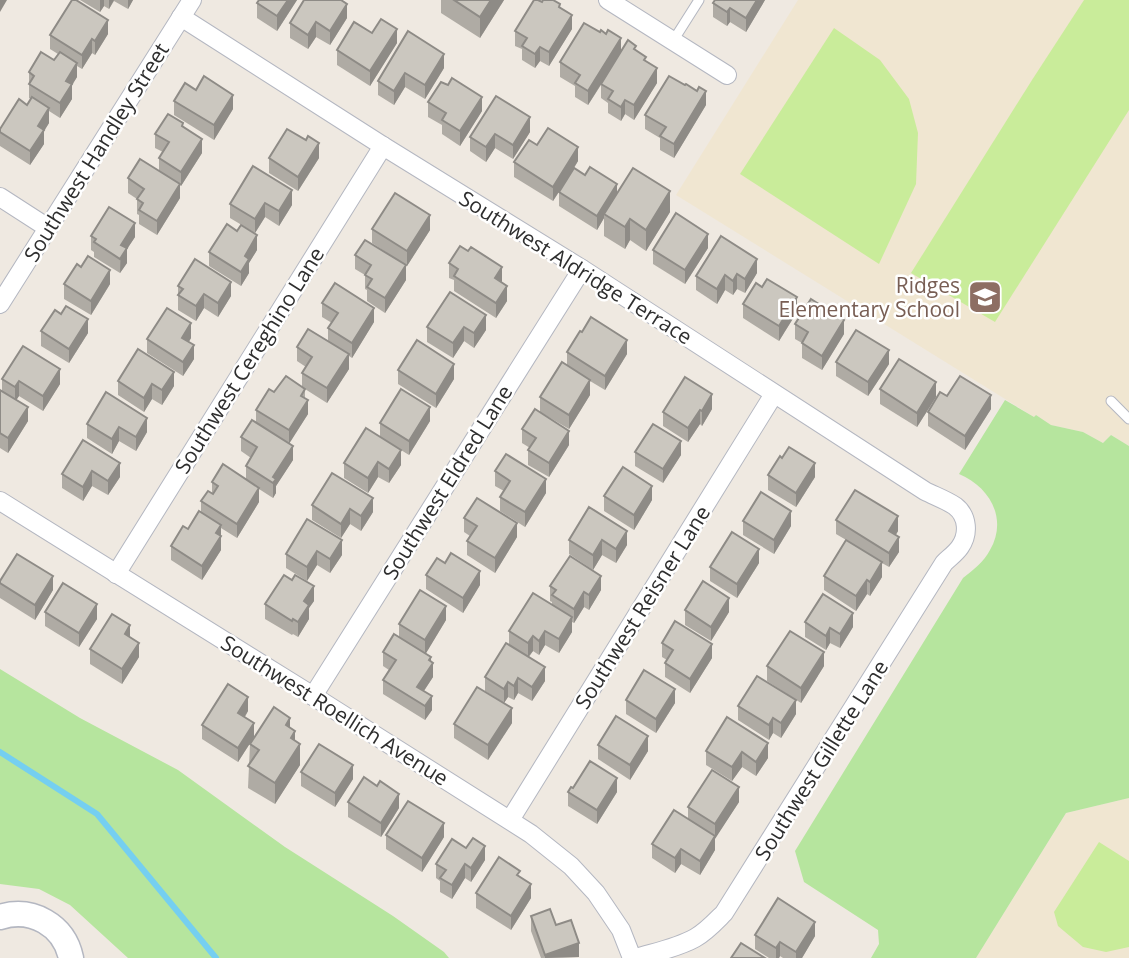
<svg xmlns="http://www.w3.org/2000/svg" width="1129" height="958" font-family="'Open Sans',sans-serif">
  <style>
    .education { fill: #f0e6d1 }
    .green { fill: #b6e59e }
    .pitch { fill: #c9ec9a }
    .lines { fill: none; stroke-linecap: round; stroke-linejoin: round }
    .stream { stroke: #75cff0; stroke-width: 6 }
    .lane-casing { stroke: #b4b7c1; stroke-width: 11 }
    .street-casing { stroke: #b4b7c1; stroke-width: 20 }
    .secondary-casing { stroke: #b4b7c1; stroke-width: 27 }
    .lane { stroke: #fff; stroke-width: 9 }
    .street { stroke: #fff; stroke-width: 18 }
    .secondary { stroke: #fff; stroke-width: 24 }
    .wall { fill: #afaba4 }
    .shaded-wall { fill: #8e8b86 }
    .building { fill: #cbc7bf; stroke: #8e8b86; stroke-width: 2 }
    .labels { text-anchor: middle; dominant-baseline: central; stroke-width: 5; stroke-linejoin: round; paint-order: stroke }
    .street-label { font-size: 21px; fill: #2e2e2e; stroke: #fff }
    .education-label { font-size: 21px; fill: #785e54; stroke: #fff; text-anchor: end }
  </style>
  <rect width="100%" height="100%" fill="#efe9e1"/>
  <g class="education">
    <path d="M798 0H1129V446L1111 435 1103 443 1083 432 1051 425 1036 415 1034 417 676 195Z"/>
    <path d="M1129 798V958H976L1066 813Z"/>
  </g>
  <g class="green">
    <path d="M1005 400 1034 417 1036 415 1051 425 1083 432 1103 443 1111 435 1129 446V798L1066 813 976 958H871L879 944 878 930 804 882 795 851 963 578C973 570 984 562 990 550 1008 519 990 487 959 474Z"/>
    <path d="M0 669 80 718 178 770 285 847 393 916 444 952 449 958H128L70 905 39 889 0 884Z"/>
  </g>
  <g class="pitch">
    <path d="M1084 0H1129V110L995 322 911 273 1032 80Z"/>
    <path d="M834 28 880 60 909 99 918 133 916 184 879 264 740 174Z"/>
    <path d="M1099 842 1129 861V947L1106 952 1083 947 1058 926 1054 912Z"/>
  </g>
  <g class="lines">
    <path class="stream" d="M0 752 97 814 216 958"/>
    <g class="lane-casing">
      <g id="lane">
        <path d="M673 41 699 0"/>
        <path d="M1111 401 1129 419"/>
      </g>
    </g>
    <g class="street-casing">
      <g id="street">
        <path d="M608 0 727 75"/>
        <path d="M181 17 383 146 582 269 925 491C935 496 946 500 955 506 968 516 969 534 960 547 956 553 949 558 944 563L724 913C715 922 706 932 695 938 677 948 656 952 636 958"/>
        <path d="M0 197 48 228"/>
        <path d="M0 304 192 0"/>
        <path d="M0 501 313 696 531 834 571 866 596 893 621 930 632 958"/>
        <path d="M116 574 383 146"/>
        <path d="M313 696 582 269"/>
        <path d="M510 820 774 394"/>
      </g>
    </g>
    <g class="secondary-casing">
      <path id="secondary" d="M0 917C32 907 64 925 71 958"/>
    </g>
    <use href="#lane" class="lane"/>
    <use href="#street" class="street"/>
    <use href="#secondary" class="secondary"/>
  </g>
  <g class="wall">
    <path d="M80 0H133L128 9 114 1 109 9 104 6 100 12Z"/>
    <path d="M259 0H297L277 31 257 18V3Z"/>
    <path d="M441 0H504L480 38 441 13Z"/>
    <path d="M715 0H765L746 32 730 22 727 26 713 17V3Z"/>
    <path d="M542 2 560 8 572 29 549 66 540 61 535 68 522 60V49L515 46V31Z"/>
    <path d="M347 18 330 45 316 37 308 49 290 38V23Z"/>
    <path d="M600 32 621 52 636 51 646 61 657 83 634 120 625 114 621 121 608 113V103L601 98V85L588 105 575 97V86L560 77V62Z"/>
    <path d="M372 33 397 43 370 86 337 65V50Z"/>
    <path d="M108 34 95 55 92 53 82 69 77 66V77L72 85V99L60 118 49 111V123L44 131V144L30 165 0 146V129L27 105 31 99 29 98V72L54 60 58 54 50 49V35Z"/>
    <path d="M444 54V68L425 99 405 87 394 105 378 95V81Z"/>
    <path d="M196 90 233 109 214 140 174 115V101Z"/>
    <path d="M496 96 530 132 513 159 495 148 486 162 470 151V137Z"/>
    <path d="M428 102 482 111 460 146 442 134V125L428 117Z"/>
    <path d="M706 105 674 158 660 150V138L645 129V115Z"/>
    <path d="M183 128 202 153 181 186 180 185V198L157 235 139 224V215L137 214V199L128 193V178L159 171V158L163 152 155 148V134Z"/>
    <path d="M537 145 578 161 574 168 617 195 670 212 646 251 630 240 625 249 604 236V218L597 230 559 206V192L553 201 514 177V162Z"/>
    <path d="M269 158H319L298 191 269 173Z"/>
    <path d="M253 166 292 205 279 226 265 217 255 233 230 218V204Z"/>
    <path d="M372 229 430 230 407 266 372 243Z"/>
    <path d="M91 236 135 237 127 249V263L120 273 94 257V252L91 250Z"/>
    <path d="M708 248 685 284 653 264V250Z"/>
    <path d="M257 250 249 263V273L241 286 209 266V252Z"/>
    <path d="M355 255 406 280 385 313 367 301V290L365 289V275L355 269Z"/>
    <path d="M449 263 502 281 501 282 507 301 496 318 454 291V280L449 278Z"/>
    <path d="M757 273 745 293 737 289 733 295 725 290 717 304 696 290V276Z"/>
    <path d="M64 284H110L91 315 64 299Z"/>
    <path d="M178 286 231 296 218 317 204 308 196 321 178 310Z"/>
    <path d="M762 287 797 312 779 341 743 318V304Z"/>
    <path d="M450 292 486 330 474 348 464 341 453 358 427 342V327Z"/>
    <path d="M322 303 374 322 352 358 349 356V369L327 403 305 389V398L308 414 289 443 293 460 276 486V493L273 498 259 489V502L237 538 221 528V550L202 580 171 560V546L188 529 201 512V501L212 493V482L246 479V466L251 458 241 451V437L256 422V410L274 392 302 387V373L306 367 297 361V347L328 341V328L332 323 322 317Z"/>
    <path d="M61 314 88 333 69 363 41 346V331Z"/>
    <path d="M795 324 844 334 822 370 802 358V343L795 339Z"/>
    <path d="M191 338 189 342 194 359 183 376 147 353V339Z"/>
    <path d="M567 352 627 354 605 390 590 381V395L569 429 540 412V397L567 366Z"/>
    <path d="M836 362 889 364 868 396 836 376Z"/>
    <path d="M398 370 454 379 436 408 398 384Z"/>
    <path d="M2 379 60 384 43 411 19 396 16 400 28 421 8 453 0 448V390L2 391Z"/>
    <path d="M118 381 174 386 162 405 152 399 144 412 118 395Z"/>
    <path d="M880 389 936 397 917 427 880 404Z"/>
    <path d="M947 396 991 409 965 450 928 426V412Z"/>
    <path d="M712 409 702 426 700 424 688 442 663 426V412Z"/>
    <path d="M147 418V432L136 451 119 441 112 454 87 438V424Z"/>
    <path d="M430 421 409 455 380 437V423Z"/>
    <path d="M366 428 401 465 389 483 378 477 368 493 344 478V463Z"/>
    <path d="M522 429 569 445 549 477 528 465V450L530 448 522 443Z"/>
    <path d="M635 452 681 455 663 483 635 466Z"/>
    <path d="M120 463V477L108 495 92 486 83 501 62 488V474Z"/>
    <path d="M495 471 546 493 525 527 500 511V497L504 491 495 486Z"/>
    <path d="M768 475 815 477 796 507 768 490Z"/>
    <path d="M604 496 652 500 634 530 604 511Z"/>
    <path d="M312 505 373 512 361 531 350 524 341 538 312 520Z"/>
    <path d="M589 507 627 545 616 563 602 555 593 570 569 554V540Z"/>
    <path d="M464 518 517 537 495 573 467 555V541L470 536 464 532Z"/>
    <path d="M836 520 898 531 896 535 899 552 889 567 882 563V577L870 596 867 594 856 611 824 590V576L853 544 836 534Z"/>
    <path d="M743 521 791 526 774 554 743 535Z"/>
    <path d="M342 540V555L330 573 317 565 307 581 286 568V554Z"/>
    <path d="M759 563 737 598 710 581V567Z"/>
    <path d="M426 575 480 585 463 613 426 589Z"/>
    <path d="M0 581 53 590 35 620 0 598Z"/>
    <path d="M550 586 601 590 589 610 584 607 574 623 572 622V632L559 653 545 645 539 655 533 651 529 657 545 681 532 701 518 693 514 700 508 697 504 703 485 691V677L509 645V631L552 605V602L550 601Z"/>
    <path d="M314 601 309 608V619L298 637 293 634 292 635 265 619V604Z"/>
    <path d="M685 610 729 612 711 641 685 625Z"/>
    <path d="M45 612 97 619 79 647 45 626Z"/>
    <path d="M446 620 425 654 431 661 433 677 424 691 432 710 425 720 383 694V680L389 670 383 666V652L399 637V624Z"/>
    <path d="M805 622 853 627 840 648 830 643 826 650 805 637Z"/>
    <path d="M130 638 139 657 122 684 90 664V649Z"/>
    <path d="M662 643 712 658 690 693 665 677V663L667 660 662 657Z"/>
    <path d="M767 666H824L801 703 767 681Z"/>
    <path d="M626 700 675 703 656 733 626 714Z"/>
    <path d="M738 706 796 714 781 738 773 733 769 740 738 720Z"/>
    <path d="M248 711 245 717 254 737 238 762 202 739V725Z"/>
    <path d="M727 717 768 758 756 776 742 767 732 781 706 765V751Z"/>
    <path d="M512 723 488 760 454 738V724Z"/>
    <path d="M290 728 295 740 300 765 275 804 248 788 250 744Z"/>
    <path d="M598 745 648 751 630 780 598 759Z"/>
    <path d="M301 772 353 779 335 807 301 786Z"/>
    <path d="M377 786 399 808 381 837 348 817V802Z"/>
    <path d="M573 788 617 792 597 824 568 806V792Z"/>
    <path d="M739 802 715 838V850L700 875 681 864 675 873 652 858V844L688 819V807Z"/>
    <path d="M386 835 444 837 422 872 386 849Z"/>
    <path d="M485 860 471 882 465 878 452 899 440 892V881L436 878V864Z"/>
    <path d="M520 877 531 898 511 930 476 908V893Z"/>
    <path d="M531 916 556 925 579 957 541 958 531 931Z"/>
    <path d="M755 935 815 936 802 958H783L780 956 779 958H769L755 949Z"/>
  </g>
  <g class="shaded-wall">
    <path d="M0 0H7L0 12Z"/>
    <path d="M100 0H104V6L100 12Z"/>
    <path d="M109 0H114L109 9Z"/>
    <path d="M128 0H133L128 9Z"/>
    <path d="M288 0H297L277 31V16Z"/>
    <path d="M491 0H504L480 38V17Z"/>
    <path d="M757 0H765L746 32V18Z"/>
    <path d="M347 4V18L330 45V31Z"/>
    <path d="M730 8V22L727 26V12Z"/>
    <path d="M572 15V29L549 66V52Z"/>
    <path d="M108 20V34L95 55V41Z"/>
    <path d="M316 22V37L308 49V35Z"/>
    <path d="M397 29V43L370 86V71Z"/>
    <path d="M621 38V52L588 105V91Z"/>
    <path d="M92 39V53L82 69V55Z"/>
    <path d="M540 47V61L535 68V54Z"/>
    <path d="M444 54V68L425 99V85Z"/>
    <path d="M77 63V77L72 85V99L60 118V103L66 81Z"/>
    <path d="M657 68V83L634 120V105Z"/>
    <path d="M405 73V87L394 105V91Z"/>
    <path d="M706 91V105L674 158V144Z"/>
    <path d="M233 95V109L214 140V125Z"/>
    <path d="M482 97V111L460 146V131Z"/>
    <path d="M625 100V114L621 121V107Z"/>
    <path d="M49 108V123L44 131V144L30 165V151L38 126Z"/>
    <path d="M530 117V132L513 159V145Z"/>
    <path d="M495 134V148L486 162V147Z"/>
    <path d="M202 139V153L181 186V172Z"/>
    <path d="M319 143V158L298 191V177Z"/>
    <path d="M578 147V161L553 201V187Z"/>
    <path d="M180 184V198L157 235V221Z"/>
    <path d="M617 184V198L604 214V218L597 230V216Z"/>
    <path d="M292 190V205L279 226V211Z"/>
    <path d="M670 191V212L646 251V230Z"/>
    <path d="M265 203V217L255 233V219Z"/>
    <path d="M430 215V230L407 266V251Z"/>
    <path d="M630 219V240L625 249V227Z"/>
    <path d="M135 223V237L127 249V263L120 273 121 245Z"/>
    <path d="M708 234V248L685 284V270Z"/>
    <path d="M257 235V250L249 263V273L241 286V272L245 256Z"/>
    <path d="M757 259V273L745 293V279Z"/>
    <path d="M406 265V280L385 313V298Z"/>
    <path d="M502 267V281L495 293V278Z"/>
    <path d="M110 270V284L91 315V301Z"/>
    <path d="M737 274V289L733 295V281Z"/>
    <path d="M725 275V290L717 304V289Z"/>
    <path d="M231 282V296L218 317V303Z"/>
    <path d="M507 286V301L496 318V303Z"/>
    <path d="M204 294V308L196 321V306Z"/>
    <path d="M797 297V312L779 341V326Z"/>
    <path d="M374 308V322L352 358V343Z"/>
    <path d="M486 315V330L474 348V333Z"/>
    <path d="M88 319V333L69 363V349Z"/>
    <path d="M844 320V334L822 370V356Z"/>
    <path d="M191 323V338L182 352V338Z"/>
    <path d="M464 327V341L453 358V343Z"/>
    <path d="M627 340V354L605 390V376Z"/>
    <path d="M194 345V359L183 376V362Z"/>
    <path d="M889 350V364L868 396V382Z"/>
    <path d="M349 354V369L327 403V388Z"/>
    <path d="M454 364V379L436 408V394Z"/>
    <path d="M60 369V384L43 411V396Z"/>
    <path d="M174 372V386L162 405V390Z"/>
    <path d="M590 380V395L569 429V415Z"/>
    <path d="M19 381V396L15 402V387Z"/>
    <path d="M936 382V397L917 427V413Z"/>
    <path d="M152 384V399L144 412V398Z"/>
    <path d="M712 394V409L702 426V411Z"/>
    <path d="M991 395V409L965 450V436Z"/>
    <path d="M308 400V414L289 444V430Z"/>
    <path d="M28 407V421L8 453V438Z"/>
    <path d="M430 407V421L409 455V441Z"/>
    <path d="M700 410V424L688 442V428Z"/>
    <path d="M147 418V432L136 451V437Z"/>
    <path d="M119 427V441L112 454V439Z"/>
    <path d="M569 431V445L549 477V463Z"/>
    <path d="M681 441V455L663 483V469Z"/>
    <path d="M293 446V460L276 486V493L273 498V477Z"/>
    <path d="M401 450V465L389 483V469Z"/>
    <path d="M378 462V477L368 493V478Z"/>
    <path d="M120 463V477L108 495V481Z"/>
    <path d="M815 463V477L796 507V493Z"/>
    <path d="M92 471V486L83 501V487Z"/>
    <path d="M546 479V493L525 527V512Z"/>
    <path d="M652 486V500L634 530V515Z"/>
    <path d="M259 488V502L237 538V524Z"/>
    <path d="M373 498V512L361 531V516Z"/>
    <path d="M350 509V524L341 538V524Z"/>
    <path d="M791 511V526L774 554V540Z"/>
    <path d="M898 516V531L889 545V531Z"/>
    <path d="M517 523V537L495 573V558Z"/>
    <path d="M221 525V550L202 580V566L216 533Z"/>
    <path d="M627 531V545L616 563V549Z"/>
    <path d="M899 537V552L889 567V553Z"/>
    <path d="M342 540V555L330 573V559Z"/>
    <path d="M602 540V555L593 570V555Z"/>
    <path d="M759 549V563L737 598V584Z"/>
    <path d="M317 551V565L307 581V567Z"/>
    <path d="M882 562V577L870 596V582Z"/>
    <path d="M480 571V585L463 613V598Z"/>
    <path d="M53 576V590L35 620V605Z"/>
    <path d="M601 576V590L589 610V595Z"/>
    <path d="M867 580V594L856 611V596Z"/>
    <path d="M314 586V601L309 608V619L298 637V622L304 601Z"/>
    <path d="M584 592V607L574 623V609Z"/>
    <path d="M729 598V612L711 641V627Z"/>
    <path d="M97 604V619L79 647V633Z"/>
    <path d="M446 606V620L425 655V640Z"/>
    <path d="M853 613V627L840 648V634Z"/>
    <path d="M572 617V632L559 653V639Z"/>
    <path d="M130 625V639L125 634Z"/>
    <path d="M830 628V643L826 650V636Z"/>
    <path d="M545 631V645L539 655V641Z"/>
    <path d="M533 636V651L528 657V643Z"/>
    <path d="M139 643V657L122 684V669Z"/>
    <path d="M712 644V658L690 693V679Z"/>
    <path d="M824 652V666L801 703V688Z"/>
    <path d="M431 657V666L433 663V677L417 701V687Z"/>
    <path d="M545 667V681L532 701V687Z"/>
    <path d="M518 678V693L514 700V686Z"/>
    <path d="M508 682V697L504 703V689Z"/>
    <path d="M675 689V703L656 733V719Z"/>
    <path d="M432 696V710L425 720V706Z"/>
    <path d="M248 697V711L238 727V713Z"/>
    <path d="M796 700V714L781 738V723Z"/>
    <path d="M512 708V723L488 760V745Z"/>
    <path d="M290 718V739L286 725Z"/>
    <path d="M773 718V733L769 740V725Z"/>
    <path d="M254 723V737L238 762V748Z"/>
    <path d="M295 731V752L300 744V765L275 804V783L291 738Z"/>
    <path d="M648 736V751L630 780V765Z"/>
    <path d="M768 743V758L756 776V762Z"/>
    <path d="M742 752V767L732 781V767Z"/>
    <path d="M353 765V779L335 807V793Z"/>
    <path d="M617 778V792L597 824V810Z"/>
    <path d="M739 787V802L715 839V824Z"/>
    <path d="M399 794V808L381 837V823Z"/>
    <path d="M444 823V837L422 872V858Z"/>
    <path d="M715 836V850L700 875V861Z"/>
    <path d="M485 846V860L471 882V868Z"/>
    <path d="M681 849V864L675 873V858Z"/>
    <path d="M465 864V878L452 899V885Z"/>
    <path d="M531 884V898L511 930V916Z"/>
    <path d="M815 922V936L802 958H796V952Z"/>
    <path d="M780 942V956L779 958H776V948Z"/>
    <path d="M579 943V957L545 958V955Z"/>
  </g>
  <g class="building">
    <path d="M72 0H76L108 20 95 41 92 39 82 55 50 35Z"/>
    <path d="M259 0H288L277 16 257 3Z"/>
    <path d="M304 0H341L347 4 330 31 316 22 308 35 290 23Z"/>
    <path d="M454 0H491L480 17Z"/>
    <path d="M534 0H538L542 2 543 0H553L560 4 559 7 572 15 549 52 540 47 535 54 522 46 527 38 515 31Z"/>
    <path d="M715 0H757L746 18 730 8 727 12 713 3Z"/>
    <path d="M381 19 397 29 370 71 337 50 354 22 372 33Z"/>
    <path d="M584 23 600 32 601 30 606 34 608 30 621 38 588 91 575 83 580 75 560 62Z"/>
    <path d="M408 31 444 54 425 85 405 73 394 91 378 81Z"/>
    <path d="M628 40 636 46 634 49 646 57 644 60 657 68 634 105 625 100 621 107 608 99 613 91 601 84Z"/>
    <path d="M41 52 54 60 60 52 77 63 66 81 72 84 60 103 29 84 34 76 29 72Z"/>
    <path d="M204 76 233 95 214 125 174 101 185 83 196 90Z"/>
    <path d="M669 76 685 85 686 84 697 91 699 87 706 91 674 144 660 136 666 127 645 115Z"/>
    <path d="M452 78 482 97 460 131 442 120 446 113 428 102 441 82 448 85Z"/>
    <path d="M496 96 530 117 513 145 495 134 486 147 470 137Z"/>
    <path d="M32 97 49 108 38 126 44 130 30 151 0 132V129L19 99 27 105Z"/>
    <path d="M168 114 183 123 182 126 202 139 181 172 159 158 169 142 155 134Z"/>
    <path d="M548 128 578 147 553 187 514 162 529 140 537 145Z"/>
    <path d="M287 129 306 140 308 136 319 143 298 177 269 158Z"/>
    <path d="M140 159 180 184 157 221 139 210 143 203 137 199 144 189 128 178Z"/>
    <path d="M253 166 292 190 279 211 265 203 255 219 230 204Z"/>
    <path d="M590 167 617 184 597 216 559 192 574 168 585 175Z"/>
    <path d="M633 168 670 191 646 230 630 219 625 227 604 214Z"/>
    <path d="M395 193 430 215 407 251 372 229Z"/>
    <path d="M109 207 135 223 121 245 127 248 120 259 94 242 96 239 91 236Z"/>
    <path d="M676 213 708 234 685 270 653 250Z"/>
    <path d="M227 224 237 231 241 225 257 235 245 256 249 259 241 272 209 252Z"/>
    <path d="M721 236 757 259 745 279 737 274 733 281 725 275 717 289 696 276Z"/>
    <path d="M365 240 406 265 385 298 367 287 372 279 365 275 371 265 355 255Z"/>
    <path d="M460 246 468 251 471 247 502 267 495 278 507 286 496 303 454 276 458 269 449 263Z"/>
    <path d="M88 256 110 270 91 301 64 284 77 264 81 267Z"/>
    <path d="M195 259 231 282 218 303 204 294 196 306 178 295 183 289 178 286Z"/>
    <path d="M767 279 797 297 779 326 743 304 756 283 762 287Z"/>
    <path d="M335 283 374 308 352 343 328 328 338 313 322 303Z"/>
    <path d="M450 292 486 315 474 333 464 327 453 343 427 327Z"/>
    <path d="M811 299 844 320 822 356 802 343 808 332 795 324Z"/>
    <path d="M66 306 88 319 69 349 41 331 55 310 61 314Z"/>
    <path d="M167 308 191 323 182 338 194 345 183 362 147 339Z"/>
    <path d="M591 317 627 340 605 376 567 352 580 331 582 332Z"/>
    <path d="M308 329 349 354 327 388 302 373 312 357 297 347Z"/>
    <path d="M856 330 889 350 868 382 836 362Z"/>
    <path d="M417 340 454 364 436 394 398 370Z"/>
    <path d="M23 346 60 369 43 396 19 381 15 387 2 379Z"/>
    <path d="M138 349 174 372 162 390 152 384 144 398 118 381Z"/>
    <path d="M899 359 936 382 917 413 880 389Z"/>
    <path d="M562 362 590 380 569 415 540 397Z"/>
    <path d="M286 376 305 389 301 396 308 400 289 430 256 410 269 389 274 392Z"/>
    <path d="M960 376 991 395 965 436 928 412 940 392 947 396Z"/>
    <path d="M685 377 712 394 702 411 700 410 688 428 663 412Z"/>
    <path d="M401 389 430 407 409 441 380 423Z"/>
    <path d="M0 390 28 407 8 438 0 433Z"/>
    <path d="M106 392 147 418 136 437 119 427 112 439 87 424Z"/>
    <path d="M535 409 569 431 549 463 528 450 536 438 522 429Z"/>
    <path d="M252 420 293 446 273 477 276 479 273 483 246 466 257 447 241 437Z"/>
    <path d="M653 424 681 441 663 469 635 452Z"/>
    <path d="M366 428 401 450 389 469 378 462 368 478 344 463Z"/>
    <path d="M83 440 120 463 108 481 92 471 83 487 62 474Z"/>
    <path d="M789 447 815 463 796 493 768 475 780 456 782 458Z"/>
    <path d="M506 454 546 479 525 512 500 497 510 481 495 471Z"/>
    <path d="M223 464 259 488 237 524 201 501 208 491 213 494 218 486 212 482Z"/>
    <path d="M623 467 652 486 634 515 604 496Z"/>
    <path d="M332 473 373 498 361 516 350 509 341 524 312 505Z"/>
    <path d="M855 490 898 516 889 531 899 537 889 553 836 520Z"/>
    <path d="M761 492 791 511 774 540 743 521Z"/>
    <path d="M477 498 517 523 495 558 467 541 477 526 464 518Z"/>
    <path d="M589 507 627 531 616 549 602 540 593 555 569 540Z"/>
    <path d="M199 511 221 525 216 533 221 536 202 566 171 546 183 526 188 529Z"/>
    <path d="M307 519 342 540 330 559 317 551 307 567 286 554Z"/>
    <path d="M732 532 759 549 737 584 710 567Z"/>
    <path d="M846 540 882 562 870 582 867 580 856 596 824 576Z"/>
    <path d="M451 553 480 571 463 598 426 575 437 558 445 563Z"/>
    <path d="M17 554 53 576 35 605 0 583V581Z"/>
    <path d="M570 556 601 576 589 595 584 592 574 609 552 595 556 590 550 586Z"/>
    <path d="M284 575 292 580 295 575 314 586 304 601 309 605 298 622 293 619 292 621 265 604Z"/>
    <path d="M703 581 729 598 711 627 685 610Z"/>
    <path d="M63 583 97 604 79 633 45 612Z"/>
    <path d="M420 590 446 606 425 640 399 624Z"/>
    <path d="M533 593 572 617 559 639 545 631 539 641 533 636 528 643 509 631Z"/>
    <path d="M823 594 853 613 840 634 830 628 826 636 805 622Z"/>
    <path d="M112 614 130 625 125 634 139 643 122 669 90 649Z"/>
    <path d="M675 621 712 644 690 679 665 663 673 650 662 643Z"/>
    <path d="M790 631 824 652 801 688 767 666Z"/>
    <path d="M394 634 431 657 429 660 433 663 417 687 432 696 425 706 383 680 396 660 383 652Z"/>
    <path d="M506 643 545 667 532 687 518 678 514 686 508 682 504 689 485 677Z"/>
    <path d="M644 670 675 689 656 719 626 700Z"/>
    <path d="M757 676 796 700 781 723 773 718 769 725 738 706Z"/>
    <path d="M228 684 248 697 238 713 254 723 238 748 202 725Z"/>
    <path d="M477 687 512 708 488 745 454 724Z"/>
    <path d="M274 707 290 718 286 725 295 731 291 738 300 744 275 783 248 766 259 750 250 744Z"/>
    <path d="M616 716 648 736 630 765 598 745Z"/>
    <path d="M727 717 768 743 756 762 742 752 732 767 706 751Z"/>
    <path d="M319 744 353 765 335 793 301 772Z"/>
    <path d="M590 761 617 778 597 810 568 792 571 787 573 788Z"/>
    <path d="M712 770 739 787 715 824 688 807Z"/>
    <path d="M364 777 377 786 380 781 399 794 381 823 348 802Z"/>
    <path d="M408 801 444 823 422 858 386 835Z"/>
    <path d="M674 810 715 836 700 861 681 849 675 858 652 844Z"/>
    <path d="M473 838 485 846 471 868 465 864 452 885 440 878 446 870 436 864 452 839 466 848Z"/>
    <path d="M499 857 520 871 517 875 531 884 511 916 476 893Z"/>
    <path d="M778 898 815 922 796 952 780 942 776 948 755 935Z"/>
    <path d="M550 909 556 925 571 920 579 943 545 955 531 916Z"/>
    <path d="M741 943 765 958H731Z"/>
  </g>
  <defs>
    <g id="school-square" transform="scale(1.75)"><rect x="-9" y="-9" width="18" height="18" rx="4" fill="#8d6e63" stroke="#fff"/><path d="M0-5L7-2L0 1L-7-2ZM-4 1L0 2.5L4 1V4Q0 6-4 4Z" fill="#fff"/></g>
  </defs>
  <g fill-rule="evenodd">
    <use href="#school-square" x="985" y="297"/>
  </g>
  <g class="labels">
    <g class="street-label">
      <text transform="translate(96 152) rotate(-58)">Southwest Handley Street</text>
      <text transform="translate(576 267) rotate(32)">Southwest Aldridge Terrace</text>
      <text transform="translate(249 360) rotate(-58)">Southwest Cereghino Lane</text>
      <text transform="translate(447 482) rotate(-58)">Southwest Eldred Lane</text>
      <text transform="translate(642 607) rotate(-58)">Southwest Reisner Lane</text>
      <text transform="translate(335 710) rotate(32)">Southwest Roellich Avenue</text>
      <text transform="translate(821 760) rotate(-58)">Southwest Gillette Lane</text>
    </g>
    <g class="education-label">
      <text x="960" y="285">Ridges<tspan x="960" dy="24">Elementary School</tspan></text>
    </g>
  </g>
</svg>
